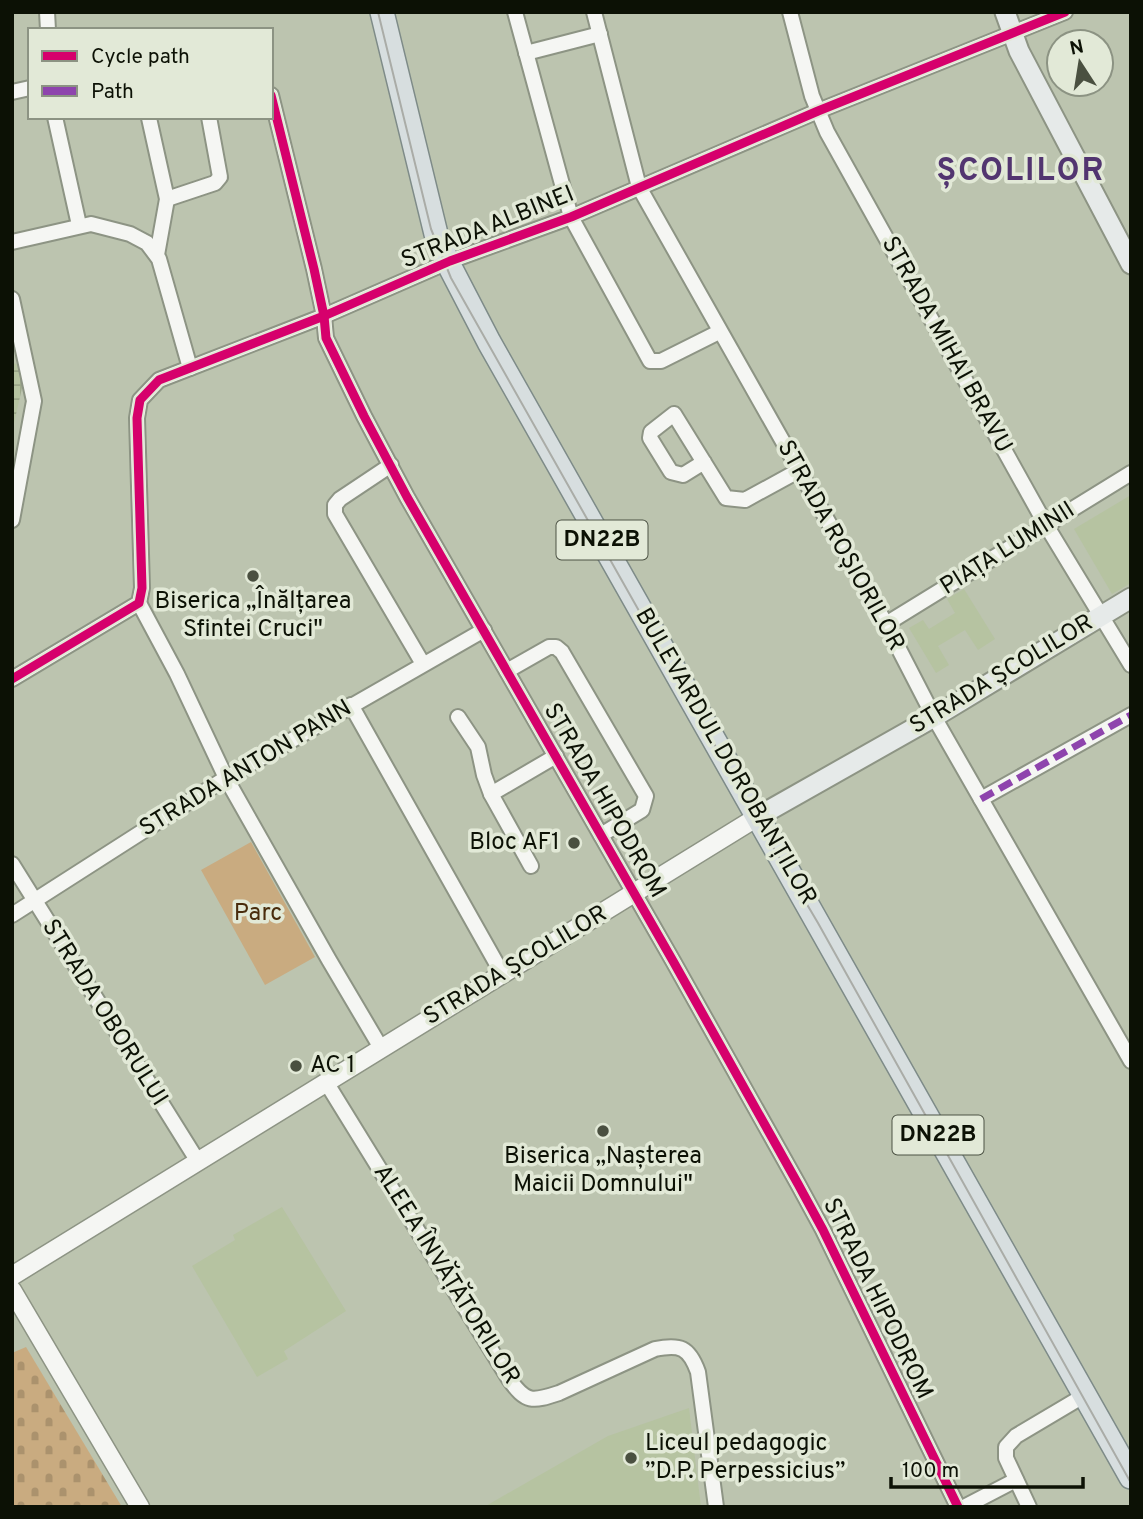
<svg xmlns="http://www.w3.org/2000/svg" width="1143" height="1519" font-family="Overpass,sans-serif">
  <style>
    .built { fill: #b6c3a1 }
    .industrial { fill: url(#industrial-grid) }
    .green { fill: #c9ab80 }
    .cemetery { fill: url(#cemetery-stones) }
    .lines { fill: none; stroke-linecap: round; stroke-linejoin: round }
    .minor-casing { stroke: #8d9484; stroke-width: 18 }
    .tertiary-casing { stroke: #8d9484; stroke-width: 21 }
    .secondary-casing { stroke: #8d9484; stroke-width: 23 }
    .primary-casing { stroke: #7e8b88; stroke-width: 26 }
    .minor { stroke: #f5f6f3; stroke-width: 14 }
    .tertiary { stroke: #f5f6f3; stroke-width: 18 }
    .secondary { stroke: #e6eae9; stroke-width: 19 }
    .primary { stroke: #d7dedf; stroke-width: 23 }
    .tram { stroke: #aaaca7; stroke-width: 2 }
    .quiet { stroke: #8e44ad; stroke-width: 7; stroke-dasharray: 14 7; stroke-linecap: butt }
    .cycleway-casing { stroke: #e2e9d7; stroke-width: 13 }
    .cycleway { stroke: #d6006c; stroke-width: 9 }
    .poi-dot { fill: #4a5040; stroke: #e2e9d7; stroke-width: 2.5 }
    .labels { text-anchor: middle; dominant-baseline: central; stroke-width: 7; stroke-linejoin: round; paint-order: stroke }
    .shield { fill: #e2e9d7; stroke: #4c5244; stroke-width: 2 }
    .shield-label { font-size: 23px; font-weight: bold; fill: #0c1105 }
    .street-label { font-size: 24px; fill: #0c1105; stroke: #e2e9d7 }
    .poi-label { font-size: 24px; fill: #0c1105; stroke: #e2e9d7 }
    .park-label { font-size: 24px; fill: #492c0c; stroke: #e2e9d7 }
    .district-label { font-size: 32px; font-weight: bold; letter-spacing: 2px; fill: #523570; stroke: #e2e9d7 }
  </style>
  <defs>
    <pattern id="industrial-grid" width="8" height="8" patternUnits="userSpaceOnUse" patternTransform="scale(1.75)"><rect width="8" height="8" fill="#b6c3a1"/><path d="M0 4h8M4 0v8" fill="none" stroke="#9ba689"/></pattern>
    <pattern id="cemetery-stones" width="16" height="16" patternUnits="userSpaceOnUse" patternTransform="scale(1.75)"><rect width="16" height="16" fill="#c9ab80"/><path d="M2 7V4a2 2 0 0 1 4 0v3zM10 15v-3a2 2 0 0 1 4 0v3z" fill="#ab926d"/></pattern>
  </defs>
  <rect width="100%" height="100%" fill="#bcc4af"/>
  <g class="built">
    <path d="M1131 495V583L1112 594 1074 529Z"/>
    <path d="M964 589 995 639 978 650 965 630 938 646 949 665 936 673 909 628 923 620 929 629 955 613 947 599Z"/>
    <path d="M282 1207 346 1311 284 1351 288 1359 257 1377 192 1266 235 1240 233 1235Z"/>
    <path d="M689 1408 701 1507H484L608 1436Z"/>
  </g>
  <path class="industrial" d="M12 363 27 366 12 432Z"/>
  <path class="green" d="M251 842 315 957 265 985 201 870Z"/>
  <path class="cemetery" d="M26 1347 122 1507H12V1353Z"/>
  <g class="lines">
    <g class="minor-casing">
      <g id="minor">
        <path d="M47 12 48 30"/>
        <path d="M515 12 571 217 650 361H661L719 332"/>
        <path d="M594 12 639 187 886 624 934 717 1131 1061"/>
        <path d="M790 12 812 96 827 132 1046 525 1131 665"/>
        <path d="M526 53 600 34"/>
        <path d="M12 92 30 88"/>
        <path d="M271 95 314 269 324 316 326 338 364 416 407 497 673 961 798 1184 823 1230 958 1507"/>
        <path d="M55 117 79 225"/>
        <path d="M149 118 167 199 157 255"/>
        <path d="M167 199 215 183 220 177 209 117"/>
        <path d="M12 242 91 224 130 234 147 243 159 259 190 368"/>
        <path d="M12 299 34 401 12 520"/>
        <path d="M704 462 683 475 671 472 650 438 651 432 674 414 726 498 745 500 798 471"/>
        <path d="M391 465 340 499 335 505V514L423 664"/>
        <path d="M139 603 177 674 226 778 329 960 381 1048"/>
        <path d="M886 624 1131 473"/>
        <path d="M507 671 549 647H556L562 652 646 796 642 810 601 835"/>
        <path d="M12 679 139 603 142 588 137 418 140 400 159 380 324 316 450 261 571 217 818 111 1065 12"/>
        <path d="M351 705 503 975"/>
        <path d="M458 717 478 747 484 775 491 794 531 866"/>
        <path d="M491 794 556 756"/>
        <path d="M981 799 1131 715"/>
        <path d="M12 864 197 1160"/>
        <path d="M12 915 226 778 484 630"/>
        <path d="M326 1082 509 1379C526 1403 532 1402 559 1393L655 1349C680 1344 689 1347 698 1372L716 1507"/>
        <path d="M964 1507 1016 1480"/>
        <path d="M1029 1507 1006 1458V1447L1016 1436 1085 1395"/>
      </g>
    </g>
    <g class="tertiary-casing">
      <g id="tertiary">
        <path d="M12 1276 759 816"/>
        <path d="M12 1290 140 1507"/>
      </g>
    </g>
    <g class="secondary-casing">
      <g id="secondary">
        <path d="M1005 12 1019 51 1131 264"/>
        <path d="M759 816 934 717 1131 598"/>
      </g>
    </g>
    <g class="primary-casing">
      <path id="primary" d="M382 12 436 234 448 263 489 342 1131 1477"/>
    </g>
    <use href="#minor" class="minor"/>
    <use href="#tertiary" class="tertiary"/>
    <use href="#secondary" class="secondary"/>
    <use href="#primary" class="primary"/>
    <path class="tram" d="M378 12 431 229 451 278 756 818 818 923 1131 1483"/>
    <path class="quiet" d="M981 799 1131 715"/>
    <g class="cycleway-casing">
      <g id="cycleway">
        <path d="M271 95 314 269 324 316 326 338 364 416 407 497 673 961 798 1184 823 1230 958 1507"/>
        <path d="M12 679 139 603 142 588 137 418 140 400 159 380 324 316 450 261 571 217 818 111 1065 12"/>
      </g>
    </g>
    <use href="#cycleway" class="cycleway"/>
  </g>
  <g class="poi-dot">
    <circle cx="253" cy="576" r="7"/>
    <circle cx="574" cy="843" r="7"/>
    <circle cx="296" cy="1066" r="7"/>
    <circle cx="603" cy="1131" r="7"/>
    <circle cx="631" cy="1458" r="7"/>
  </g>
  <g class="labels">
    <g class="shield">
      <rect x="556.5" y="520.5" width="91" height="39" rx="5"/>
      <rect x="892.5" y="1115.5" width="91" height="39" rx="5"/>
    </g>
    <g class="shield-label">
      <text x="602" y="540">DN22B</text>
      <text x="938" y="1135">DN22B</text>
    </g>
    <g class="street-label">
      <text transform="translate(488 228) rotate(-22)">STRADA ALBINEI</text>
      <text transform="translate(946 345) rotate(61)">STRADA MIHAI BRAVU</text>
      <text transform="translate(840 546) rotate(61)">STRADA ROȘIORILOR</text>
      <text transform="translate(1008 549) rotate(-32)">PIAȚA LUMINII</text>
      <text transform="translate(1002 675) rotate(-31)">STRADA ȘCOLILOR</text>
      <text transform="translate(725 757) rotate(60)">BULEVARDUL DOROBANȚILOR</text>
      <text transform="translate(246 769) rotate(-31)">STRADA ANTON PANN</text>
      <text transform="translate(604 801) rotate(60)">STRADA HIPODROM</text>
      <text transform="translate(516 966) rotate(-31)">STRADA ȘCOLILOR</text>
      <text transform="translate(104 1013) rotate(58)">STRADA OBORULUI</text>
      <text transform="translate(446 1275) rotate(58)">ALEEA ÎNVĂȚĂTORILOR</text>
      <text transform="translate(877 1299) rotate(64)">STRADA HIPODROM</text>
    </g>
    <g class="poi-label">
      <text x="253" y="602">Biserica „Înălțarea<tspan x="253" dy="28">Sfintei Cruci"</tspan></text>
      <text x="560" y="843" text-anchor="end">Bloc AF1</text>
      <text x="310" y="1066" text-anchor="start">AC 1</text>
      <text x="603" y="1157">Biserica „Nașterea<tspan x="603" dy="28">Maicii Domnului"</tspan></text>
      <text x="645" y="1444" text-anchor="start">Liceul pedagogic<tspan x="645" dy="28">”D.P. Perpessicius”</tspan></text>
    </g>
    <g class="park-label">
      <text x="258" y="914">Parc</text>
    </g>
    <g class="district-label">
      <text x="1021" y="172">ȘCOLILOR</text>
    </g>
  </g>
  <rect width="1143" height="1519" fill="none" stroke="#0c1105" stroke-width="28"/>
  <rect x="28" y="28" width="245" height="91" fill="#e2e9d7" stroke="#8c9383" stroke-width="2"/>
  <rect x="42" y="51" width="35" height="10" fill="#d6006c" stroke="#8c9383" stroke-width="2"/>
  <text x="91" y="63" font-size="21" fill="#0c1105">Cycle path</text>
  <rect x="42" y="86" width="35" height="10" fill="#8e44ad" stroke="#8c9383" stroke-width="2"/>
  <text x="91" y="98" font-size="21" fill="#0c1105">Path</text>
  <g transform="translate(1080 63) rotate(348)"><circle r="33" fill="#e2e9d7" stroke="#8c9383" stroke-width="2"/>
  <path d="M0-5L12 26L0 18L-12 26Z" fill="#4a5040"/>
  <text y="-10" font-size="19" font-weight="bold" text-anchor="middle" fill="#0c1105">N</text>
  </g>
  <path d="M891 1477v10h192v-10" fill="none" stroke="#0c1105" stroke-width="3.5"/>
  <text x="902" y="1477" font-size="21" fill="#0c1105" stroke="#e2e9d7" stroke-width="5" paint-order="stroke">100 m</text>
</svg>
